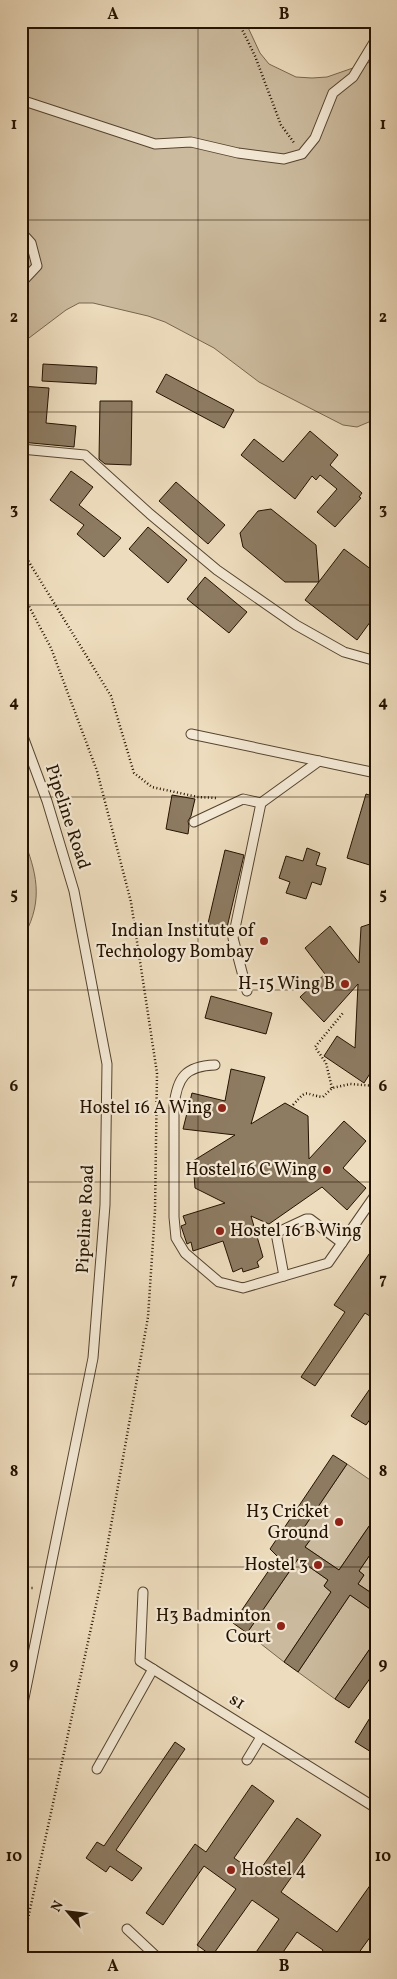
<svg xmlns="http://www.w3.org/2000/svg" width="397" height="1979" font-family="Vollkorn,serif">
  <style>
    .green { fill: #cbba9d; stroke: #78664e }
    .building { fill: #8d7b62; stroke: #241200 }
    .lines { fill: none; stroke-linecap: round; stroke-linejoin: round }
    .service-casing { stroke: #56442f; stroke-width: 11 }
    .path { stroke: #241200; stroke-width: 2.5; stroke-dasharray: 1 2.5; stroke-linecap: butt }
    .service { stroke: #f3e8d4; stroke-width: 9 }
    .grid { fill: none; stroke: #241200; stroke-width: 1; stroke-opacity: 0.55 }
    .poi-dot { fill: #8f2418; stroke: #f3e8d4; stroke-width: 2 }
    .labels { text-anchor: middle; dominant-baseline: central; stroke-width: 4.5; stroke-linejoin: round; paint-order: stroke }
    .street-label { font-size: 18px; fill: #241200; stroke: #f3e8d4 }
    .poi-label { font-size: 18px; fill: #241200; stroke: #f3e8d4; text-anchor: end }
    .neatline { fill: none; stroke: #241200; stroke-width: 2 }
    .grid-label { font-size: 16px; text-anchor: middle; font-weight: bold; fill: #241200 }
  </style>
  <rect width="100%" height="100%" fill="#eddcbd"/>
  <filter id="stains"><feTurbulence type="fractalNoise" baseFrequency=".004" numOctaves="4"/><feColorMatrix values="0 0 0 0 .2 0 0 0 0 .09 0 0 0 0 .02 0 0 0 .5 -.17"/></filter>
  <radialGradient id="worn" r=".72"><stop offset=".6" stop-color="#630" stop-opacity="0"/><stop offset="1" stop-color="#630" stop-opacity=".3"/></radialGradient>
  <g class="green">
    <path d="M21 21H245L260 53 269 64 296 77 312 78 327 77 376 60V419L357 427 343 425 259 382 214 348 165 322 148 316 93 303H79L66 310 21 344Z"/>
    <path d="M21 832C34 866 44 893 28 928L21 931Z"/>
    <path d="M347 1464 376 1484V1516L339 1570 305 1547 313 1536 303 1529Z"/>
    <path d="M376 1546V1596L358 1584 364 1575 359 1571Z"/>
    <path d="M298 1559 328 1580 324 1586 331 1592 284 1662 247 1633Z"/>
    <path d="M350 1595 376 1613 374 1626 376 1640 335 1699 298 1672Z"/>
  </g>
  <g class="building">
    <path d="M43 364 97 367 96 384 42 381Z"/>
    <path d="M166 374 234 410 224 428 156 392Z"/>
    <path d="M21 386 49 388 46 423 76 426 74 447 21 442Z"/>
    <path d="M100 401H132L131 465 105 464 99 459Z"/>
    <path d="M310 431 338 455 330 465 362 493 359 497 361 498 335 527 317 512 337 489 320 475 316 480 312 476 295 499 241 455 254 439 283 462Z"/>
    <path d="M71 471 93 487 79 505 121 538 104 557 77 534 84 525 50 500Z"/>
    <path d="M176 482 225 525 208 544 159 501Z"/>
    <path d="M271 509 316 545 319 582H285L243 547 240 533 258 511Z"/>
    <path d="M148 527 187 560 168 583 129 549Z"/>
    <path d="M344 549 376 573V614L357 640 305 600Z"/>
    <path d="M205 577 247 612 229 633 187 599Z"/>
    <path d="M366 794 376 797V867L347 858Z"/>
    <path d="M172 795 195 799 191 816 188 821 189 826 188 834 166 829Z"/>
    <path d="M307 848 320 853 316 865 326 868 321 885 312 882 306 899 286 893 290 882 279 878 286 856 303 861Z"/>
    <path d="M225 850 244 855 225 936 206 932Z"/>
    <path d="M376 922V1064L364 1083 324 1056 337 1036 355 1048 358 984 324 1022 300 997 325 974 305 948 330 926 359 963 361 927Z"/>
    <path d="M211 996 272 1013 266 1034 205 1018Z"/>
    <path d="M231 1069 265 1077 251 1124 285 1103 308 1116 309 1159 344 1121 366 1141 343 1168 366 1188 347 1210 322 1187 269 1224 251 1216 263 1257 257 1262 259 1267 243 1272 242 1268 233 1272 223 1241 193 1251 191 1242 187 1244 181 1226 186 1224 183 1216 225 1203 195 1188 193 1161 235 1135 183 1129 192 1093 225 1101Z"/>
    <path d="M376 1244V1274L370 1282 376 1286V1320L365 1313 315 1386 301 1377 345 1312 334 1305Z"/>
    <path d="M376 1380V1411L366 1425 351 1416Z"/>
    <path d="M333 1455 347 1464 303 1529 313 1536 305 1547 339 1570 376 1516V1546L359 1571 364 1575 358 1584 376 1596V1613L350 1595 298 1672 284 1662 331 1592 324 1586 328 1580 298 1559 247 1633 233 1623 278 1557 270 1549Z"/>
    <path d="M376 1640V1670L349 1708 335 1699Z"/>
    <path d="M376 1708V1755L355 1742Z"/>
    <path d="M175 1742 185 1749 116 1850 142 1868 132 1881 110 1866 106 1872 86 1858 97 1842 104 1846Z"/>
    <path d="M252 1785 274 1801 234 1858 257 1874 297 1818 321 1835 281 1892 337 1932 376 1877V1929L355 1958H318L323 1950 297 1932 279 1958H252L279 1919 252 1900 212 1956 197 1945 236 1889 204 1866 163 1925 146 1913 195 1844 206 1852Z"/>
  </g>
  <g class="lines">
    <g class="service-casing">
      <g id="service">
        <path d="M21 100 155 144 191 142 238 153 284 159 302 154 315 138 333 93 353 77 376 39"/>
        <path d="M21 232 31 243 37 266 21 283"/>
        <path d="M21 449 85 455 150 514 217 570 296 625 344 652 376 661"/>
        <path d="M21 731 47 801 74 891 107 1064 105 1205 93 1358 21 1713"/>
        <path d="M191 734 376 773"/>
        <path d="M194 822 243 799 261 803 319 761"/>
        <path d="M247 991 233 938 261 803"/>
        <path d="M215 1065C185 1066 177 1078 174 1106V1217L176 1238 185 1253 219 1282 243 1288 328 1263 376 1194"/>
        <path d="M284 1276 276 1233 306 1219H310L342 1243"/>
        <path d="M143 1592 140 1661 376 1808"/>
        <path d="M247 1760 261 1737"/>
        <path d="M97 1769 153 1669"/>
        <path d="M127 1929 158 1958"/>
      </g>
    </g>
    <g class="path">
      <path d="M238 21 255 56 281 125 295 144"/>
      <path d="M21 549 111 696 134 773 152 787 198 797 217 798"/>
      <path d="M21 591 51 648 97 771 131 902 157 1073 155 1211 148 1317 101 1582 21 1951"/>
      <path d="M332 1088 326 1063 315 1047 343 1013"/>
      <path d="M293 1105C309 1087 304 1095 323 1097L332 1088 350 1084 376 1086"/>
      <path d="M21 1588H35"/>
    </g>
    <use href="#service" class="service"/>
  </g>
  <path class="grid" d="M198 21V1958M21 220H376M21 412H376M21 605H376M21 797H376M21 990H376M21 1182H376M21 1374H376M21 1567H376M21 1759H376"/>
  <g class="poi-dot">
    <circle cx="264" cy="941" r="5"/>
    <circle cx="345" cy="984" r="5"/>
    <circle cx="222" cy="1108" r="5"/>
    <circle cx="327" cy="1170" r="5"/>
    <circle cx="220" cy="1231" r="5"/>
    <circle cx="339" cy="1522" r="5"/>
    <circle cx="318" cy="1565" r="5"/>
    <circle cx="281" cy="1626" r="5"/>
    <circle cx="231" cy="1870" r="5"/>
  </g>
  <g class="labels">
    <g class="street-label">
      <text transform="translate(67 817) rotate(72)">Pipeline Road</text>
      <text transform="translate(86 1219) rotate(-87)">Pipeline Road</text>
      <text transform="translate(237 1702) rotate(32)">s1</text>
    </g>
    <g class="poi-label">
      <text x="254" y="931">Indian Institute of<tspan x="254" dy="21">Technology Bombay</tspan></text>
      <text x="335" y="984">H-15 Wing B</text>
      <text x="212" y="1108">Hostel 16 A Wing</text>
      <text x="317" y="1170">Hostel 16 C Wing</text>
      <text x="230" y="1231" text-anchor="start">Hostel 16 B Wing</text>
      <text x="329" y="1512">H3 Cricket<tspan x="329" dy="21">Ground</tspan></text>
      <text x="308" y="1565">Hostel 3</text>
      <text x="271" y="1616">H3 Badminton<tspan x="271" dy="21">Court</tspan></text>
      <text x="241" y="1870" text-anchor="start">Hostel 4</text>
    </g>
  </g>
  <rect width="397" height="1979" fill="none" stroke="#eddcbd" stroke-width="55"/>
  <g transform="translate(68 1912) rotate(298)" stroke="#f3e8d4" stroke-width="4" paint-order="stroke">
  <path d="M0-4L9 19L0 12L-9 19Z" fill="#241200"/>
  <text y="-8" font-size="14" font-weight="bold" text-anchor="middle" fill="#241200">N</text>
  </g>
  <rect x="28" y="28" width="342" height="1924" class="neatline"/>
  <g class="grid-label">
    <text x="113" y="19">A</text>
    <text x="284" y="19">B</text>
    <text x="14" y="129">1</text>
    <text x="383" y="129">1</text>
    <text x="14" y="322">2</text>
    <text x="383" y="322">2</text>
    <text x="14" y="514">3</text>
    <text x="383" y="514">3</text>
    <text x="14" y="707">4</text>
    <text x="383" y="707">4</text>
    <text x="14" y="899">5</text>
    <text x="383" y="899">5</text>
    <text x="14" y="1091">6</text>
    <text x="383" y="1091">6</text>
    <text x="14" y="1284">7</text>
    <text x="383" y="1284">7</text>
    <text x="14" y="1476">8</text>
    <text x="383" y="1476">8</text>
    <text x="14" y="1669">9</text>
    <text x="383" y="1669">9</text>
    <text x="14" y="1861">10</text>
    <text x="383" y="1861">10</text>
    <text x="113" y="1971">A</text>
    <text x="284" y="1971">B</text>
  </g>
  <rect width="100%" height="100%" filter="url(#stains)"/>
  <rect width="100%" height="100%" fill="url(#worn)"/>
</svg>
